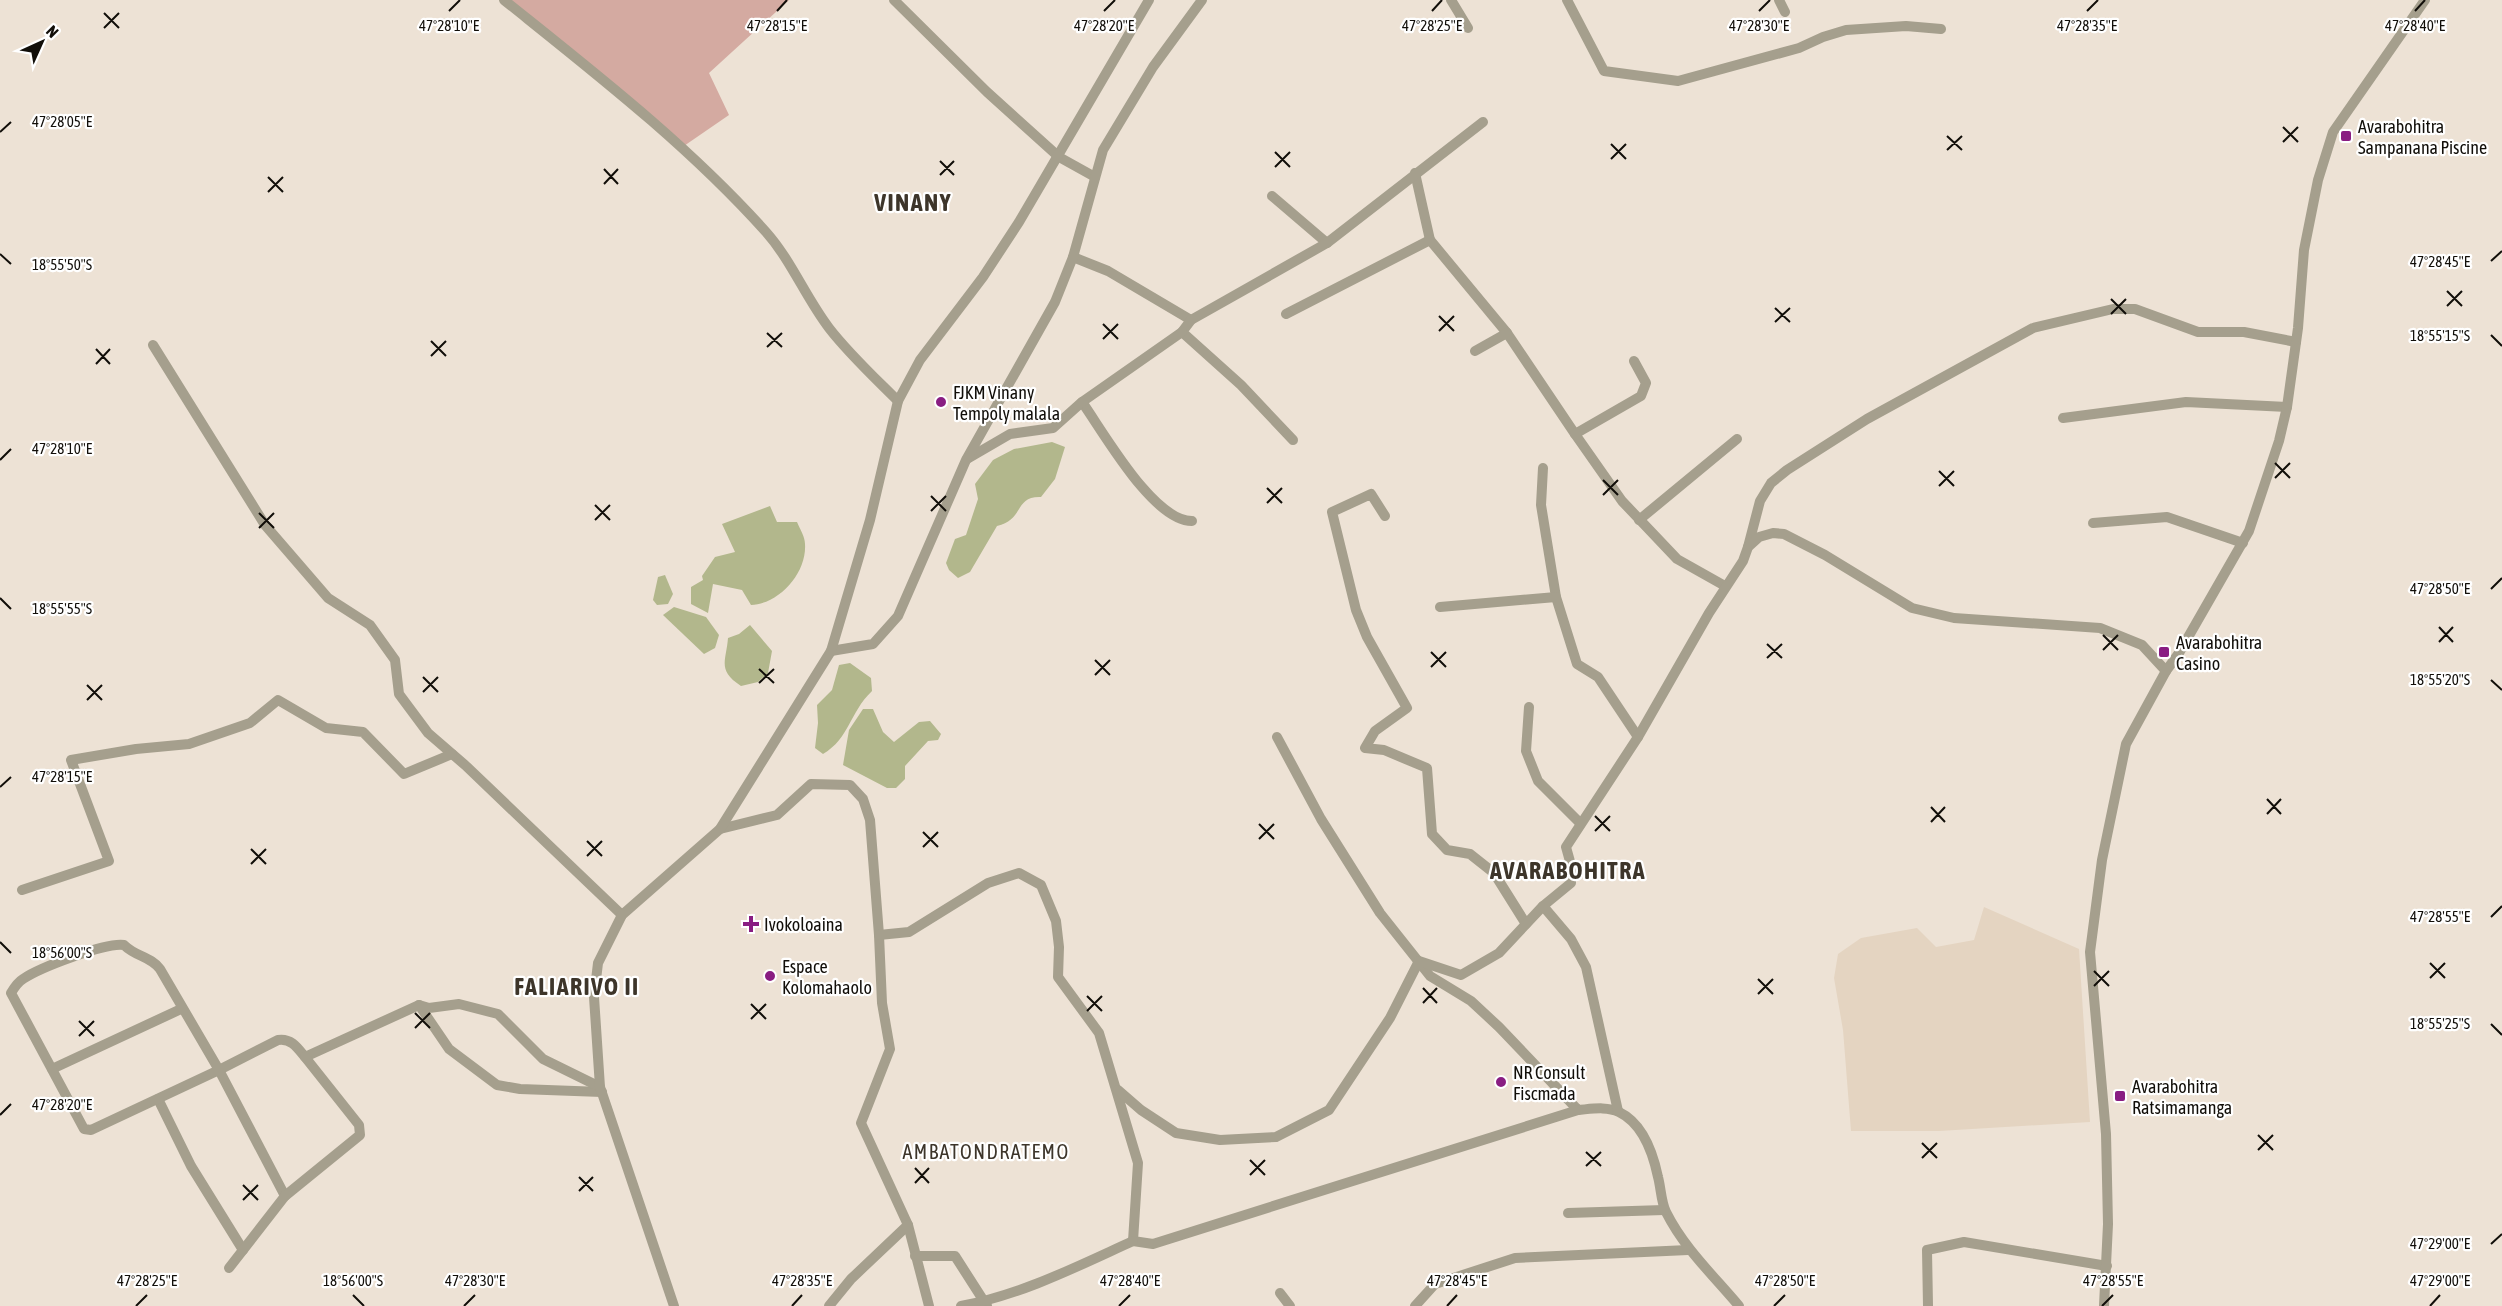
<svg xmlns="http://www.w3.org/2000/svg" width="2502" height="1306" font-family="'Asap Condensed',sans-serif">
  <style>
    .built { fill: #e4d4c1 }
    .green { fill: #d4aaa1 }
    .water { fill: #b2b78c }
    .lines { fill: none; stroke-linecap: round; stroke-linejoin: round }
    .minor { stroke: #a59f8d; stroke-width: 10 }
    .ticks { fill: none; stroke: #110e09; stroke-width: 2 }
    .poi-dot { fill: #891d82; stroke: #fff; stroke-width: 2 }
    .labels { text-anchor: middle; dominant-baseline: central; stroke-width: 4.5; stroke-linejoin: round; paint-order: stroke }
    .poi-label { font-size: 18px; fill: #110e09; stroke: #fff; text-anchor: start }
    .neighbourhood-label { font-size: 20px; letter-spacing: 1.5px; fill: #3d352a; stroke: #fff }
    .district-label { font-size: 24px; font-weight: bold; letter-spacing: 1.5px; fill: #3d352a; stroke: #fff }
    .ticks-label { font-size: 15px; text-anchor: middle; fill: #110e09; stroke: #fff; stroke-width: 4.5; stroke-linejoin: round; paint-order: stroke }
  </style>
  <rect width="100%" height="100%" fill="#ede2d5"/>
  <path class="built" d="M1984 907 2079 949 2090 1122 1939 1131H1851L1843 1030 1834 978 1838 954 1861 938 1917 928 1936 947 1974 940Z"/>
  <path class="green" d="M504 0H789L709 73 729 115 681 148Z"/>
  <g class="water">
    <path d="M1052 442 1065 447 1055 479 1041 497C1014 496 1025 519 997 526L970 572 958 578 949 570 946 563 955 539 966 535 978 499 975 484 993 460 1014 449Z"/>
    <path d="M770 506 777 522H797C800 529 805 537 805 544 807 573 779 604 751 605L742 590 713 584 708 613 691 604V587L703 580 702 576 715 557 735 552 722 524Z"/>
    <path d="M665 575 673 594 668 604 657 605 653 600 658 577Z"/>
    <path d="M674 607 706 617 719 635 715 648 704 654 663 615Z"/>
    <path d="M750 625 772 651 768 673 758 682 741 686C717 670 726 662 728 638L739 634Z"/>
    <path d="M850 663 871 678 872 691C849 713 850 738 823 754L815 748 818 723 817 705 832 690 839 665Z"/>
    <path d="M863 709H873L883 732 894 742 919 722 930 721 941 734 938 740 928 741 905 766V779L896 788H887L843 765 849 730Z"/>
  </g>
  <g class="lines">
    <g class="minor">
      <path d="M504 0C595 73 688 145 766 232 791 260 806 298 829 328 849 354 874 377 898 401"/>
      <path d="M894 0 987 92 1059 157 1095 177"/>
      <path d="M1451 0 1468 28"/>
      <path d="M1567 0 1604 71 1678 81 1799 48 1823 37 1846 30 1906 26 1941 29"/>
      <path d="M1779 0 1785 12"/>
      <path d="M1415 173 1430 240"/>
      <path d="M1272 196 1327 243"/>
      <path d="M1073 257 1108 271 1191 320"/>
      <path d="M1286 314 1430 240 1507 333"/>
      <path d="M153 345 265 525 328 598 370 625 395 660 399 694 428 733 465 765 622 915"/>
      <path d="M1475 351 1507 333 1575 434"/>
      <path d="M1634 361 1646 383 1641 396 1575 434 1622 501 1677 559 1725 586"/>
      <path d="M1082 402C1104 433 1153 521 1192 521"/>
      <path d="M2063 418 2186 402 2287 407"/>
      <path d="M1293 440 1241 385 1182 332 1191 320 1327 243 1483 122"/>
      <path d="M967 459 1010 434 1053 428 1082 402 1182 332"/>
      <path d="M1543 468 1541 505 1556 597 1577 664 1598 677 1638 737"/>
      <path d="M1385 516 1371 494 1332 512 1356 610 1367 637 1407 708 1375 731 1365 748 1384 750 1427 768 1432 834 1447 850 1470 854 1494 873 1526 924"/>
      <path d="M1639 520 1737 439"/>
      <path d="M2093 523 2167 517 2243 543"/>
      <path d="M1748 547 1760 501 1771 483 1787 470 1867 419 2033 328 2113 309H2135L2198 332H2244L2296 342"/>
      <path d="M1440 607 1556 597"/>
      <path d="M831 651 873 644 898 616 966 460 1055 302 1073 257 1103 150 1153 67 1202 0"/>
      <path d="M1529 707 1526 751 1538 781 1580 823"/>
      <path d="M1277 737 1321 819 1380 913 1430 976 1471 1001 1499 1027 1578 1110C1591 1109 1607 1106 1619 1112 1642 1123 1653 1153 1658 1177 1661 1188 1661 1202 1666 1212 1684 1248 1713 1275 1739 1306"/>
      <path d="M720 829 777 815 811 784 850 785 863 799 870 820 879 935 882 1003 890 1049 861 1123 908 1225 929 1306"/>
      <path d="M22 890 109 861 71 760 136 749 189 744 250 723 278 700 326 728 363 732 404 774 452 754"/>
      <path d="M879 935 909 932 988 883 1019 873 1041 885 1056 921 1059 947 1058 977 1099 1033 1138 1163 1133 1241 1153 1244 1578 1110"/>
      <path d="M419 1005 449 1049 497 1085 520 1089 602 1092"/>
      <path d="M52 1069 181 1009"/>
      <path d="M1118 1090 1141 1110 1176 1133 1220 1140 1276 1137 1329 1110 1390 1018 1419 961 1461 975 1499 953 1543 906"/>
      <path d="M158 1099 191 1166 243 1250"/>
      <path d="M1618 1111 1586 967 1571 939 1543 906 1571 883V865L1566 847 1638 737 1709 613 1743 561 1748 547 1759 537 1773 533 1784 534 1825 555 1912 608 1954 618 2100 628 2142 645 2166 671"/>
      <path d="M285 1196 219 1070 91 1130 84 1129 11 993C14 988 18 982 23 979 39 968 106 942 124 945 136 957 150 956 160 969L219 1070 278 1040C291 1038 297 1047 305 1057L419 1005 429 1008 459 1004 498 1014 543 1059 600 1087"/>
      <path d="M1568 1213 1664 1210"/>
      <path d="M915 1256H955L987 1306"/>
      <path d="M229 1268 285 1196 360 1135 359 1125 305 1057"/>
      <path d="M1280 1293 1290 1306"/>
      <path d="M674 1306 600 1087 594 997 598 963 622 915 720 829 831 651 870 520 898 401 920 360 983 277 1019 222 1149 0"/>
      <path d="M829 1306 851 1279 908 1225"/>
      <path d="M961 1306C1021 1295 1078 1266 1133 1241"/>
      <path d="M1415 1306 1435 1284 1515 1258 1688 1250"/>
      <path d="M1928 1306 1927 1250 1964 1242 2107 1266"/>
      <path d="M2104 1306 2108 1224 2106 1134 2090 952 2102 860 2126 744 2166 671 2179 653 2249 531 2279 441 2287 407 2298 328 2304 250 2318 180 2333 132 2425 0"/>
    </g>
  </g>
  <path class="ticks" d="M449 11 460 0M777 11 787 0M1104 11 1115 0M1432 11 1442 0M1759 11 1770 0M2087 11 2098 0M2415 11 2425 0M104 13 119 28M104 28 119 13M2283 127 2298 142M0 132 11 122M1947 136 1962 150M2283 142 2298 127M1611 144 1626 159M1947 150 1962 136M1275 152 1290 167M1611 159 1626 144M940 161 954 175M1275 167 1290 152M604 169 618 184M940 175 954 161M268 177 283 192M604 184 618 169M268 192 283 177M0 254 11 264M2491 261 2502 251M2447 291 2462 306M2111 299 2126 314M2447 306 2462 291M1775 308 1790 322M2111 314 2126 299M1439 316 1454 331M1775 322 1790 308M1103 324 1118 339M1439 331 1454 316M767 333 782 347M2491 335 2502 346M1103 339 1118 324M431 341 446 356M767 347 782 333M96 349 110 364M431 356 446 341M96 364 110 349M0 460 11 449M2275 463 2290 478M1939 471 1954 486M2275 478 2290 463M1603 480 1618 495M1939 486 1954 471M1267 488 1282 503M1603 495 1618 480M931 496 946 511M1267 503 1282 488M595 505 610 520M931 511 946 496M259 513 274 528M595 520 610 505M259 528 274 513M2491 589 2502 578M0 598 11 609M2439 627 2453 642M2103 635 2118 650M2439 642 2453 627M1767 644 1782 658M2103 650 2118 635M1431 652 1446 667M1767 658 1782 644M1095 660 1110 675M1431 667 1446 652M759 669 774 683M1095 675 1110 660M423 677 438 692M2491 680 2502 690M759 683 774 669M87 685 102 700M423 692 438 677M87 700 102 685M0 787 11 777M2267 799 2281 814M1931 807 1945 822M2267 814 2281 799M1595 816 1610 831M1931 822 1945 807M1259 824 1274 839M1595 831 1610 816M923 832 938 847M1259 839 1274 824M587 841 602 856M923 847 938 832M251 849 266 864M587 856 602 841M251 864 266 849M2491 917 2502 906M0 942 11 953M2430 963 2445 978M2094 971 2109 986M2430 978 2445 963M1758 979 1773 994M2094 986 2109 971M1423 988 1437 1003M1758 994 1773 979M1087 996 1102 1011M1423 1003 1437 988M751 1004 766 1019M1087 1011 1102 996M415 1013 430 1028M751 1019 766 1004M79 1021 94 1036M2491 1024 2502 1035M415 1028 430 1013M79 1036 94 1021M0 1115 11 1104M2258 1135 2273 1150M1922 1143 1937 1158M2258 1150 2273 1135M1586 1152 1601 1166M1922 1158 1937 1143M1250 1160 1265 1175M1586 1166 1601 1152M915 1168 929 1183M1250 1175 1265 1160M579 1177 593 1191M915 1183 929 1168M243 1185 258 1200M579 1191 593 1177M243 1200 258 1185M2491 1244 2502 1234M353 1295 364 1306M136 1306 147 1295M464 1306 475 1295M792 1306 802 1295M1119 1306 1130 1295M1447 1306 1457 1295M1774 1306 1785 1295M2102 1306 2113 1295M2430 1306 2440 1295"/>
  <g class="poi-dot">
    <rect x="2340" y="130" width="12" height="12" rx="3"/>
    <circle cx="941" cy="402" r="6"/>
    <rect x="2158" y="646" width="12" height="12" rx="3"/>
    <path d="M748 915h6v6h6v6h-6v6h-6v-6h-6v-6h6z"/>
    <circle cx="770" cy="976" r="6"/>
    <circle cx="1501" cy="1082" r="6"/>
    <rect x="2114" y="1090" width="12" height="12" rx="3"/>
  </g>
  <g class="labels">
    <g class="poi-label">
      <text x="2358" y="126">Avarabohitra<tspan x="2358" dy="21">Sampanana Piscine</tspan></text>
      <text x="953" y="392">FJKM Vinany<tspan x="953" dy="21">Tempoly malala</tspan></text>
      <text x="2176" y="642">Avarabohitra<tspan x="2176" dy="21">Casino</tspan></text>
      <text x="764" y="924">Ivokoloaina</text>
      <text x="782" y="966">Espace<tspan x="782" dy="21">Kolomahaolo</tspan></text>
      <text x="1513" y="1072">NR Consult<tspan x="1513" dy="21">Fiscmada</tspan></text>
      <text x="2132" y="1086">Avarabohitra<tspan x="2132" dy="21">Ratsimamanga</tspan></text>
    </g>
    <g class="neighbourhood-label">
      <text x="986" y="1151">AMBATONDRATEMO</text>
    </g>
    <g class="district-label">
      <text x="913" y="202">VINANY</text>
      <text x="1568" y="870">AVARABOHITRA</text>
      <text x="577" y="986">FALIARIVO II</text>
    </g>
  </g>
  <g class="ticks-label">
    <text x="449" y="31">47°28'10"E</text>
    <text x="777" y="31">47°28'15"E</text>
    <text x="1104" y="31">47°28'20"E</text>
    <text x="1432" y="31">47°28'25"E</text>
    <text x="1759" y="31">47°28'30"E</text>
    <text x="2087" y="31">47°28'35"E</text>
    <text x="2415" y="31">47°28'40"E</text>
    <text x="62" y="127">47°28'05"E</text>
    <text x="2440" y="267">47°28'45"E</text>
    <text x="62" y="270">18°55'50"S</text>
    <text x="2440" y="341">18°55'15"S</text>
    <text x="62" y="454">47°28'10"E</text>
    <text x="2440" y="594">47°28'50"E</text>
    <text x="62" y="614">18°55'55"S</text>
    <text x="2440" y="685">18°55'20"S</text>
    <text x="62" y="782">47°28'15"E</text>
    <text x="2440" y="922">47°28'55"E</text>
    <text x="62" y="958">18°56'00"S</text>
    <text x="2440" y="1029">18°55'25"S</text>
    <text x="62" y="1110">47°28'20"E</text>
    <text x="2440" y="1249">47°29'00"E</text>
    <text x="475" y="1286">47°28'30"E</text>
    <text x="147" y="1286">47°28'25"E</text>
    <text x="353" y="1286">18°56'00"S</text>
    <text x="802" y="1286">47°28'35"E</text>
    <text x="1130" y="1286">47°28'40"E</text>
    <text x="1457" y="1286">47°28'45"E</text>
    <text x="1785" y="1286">47°28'50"E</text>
    <text x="2113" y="1286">47°28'55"E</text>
    <text x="2440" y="1286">47°29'00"E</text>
  </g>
  <g transform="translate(42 42) rotate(45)" stroke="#ffffff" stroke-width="4.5" paint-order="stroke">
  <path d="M0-4.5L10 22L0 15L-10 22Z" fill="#110e09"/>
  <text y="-9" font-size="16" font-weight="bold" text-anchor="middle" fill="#110e09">N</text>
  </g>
</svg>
